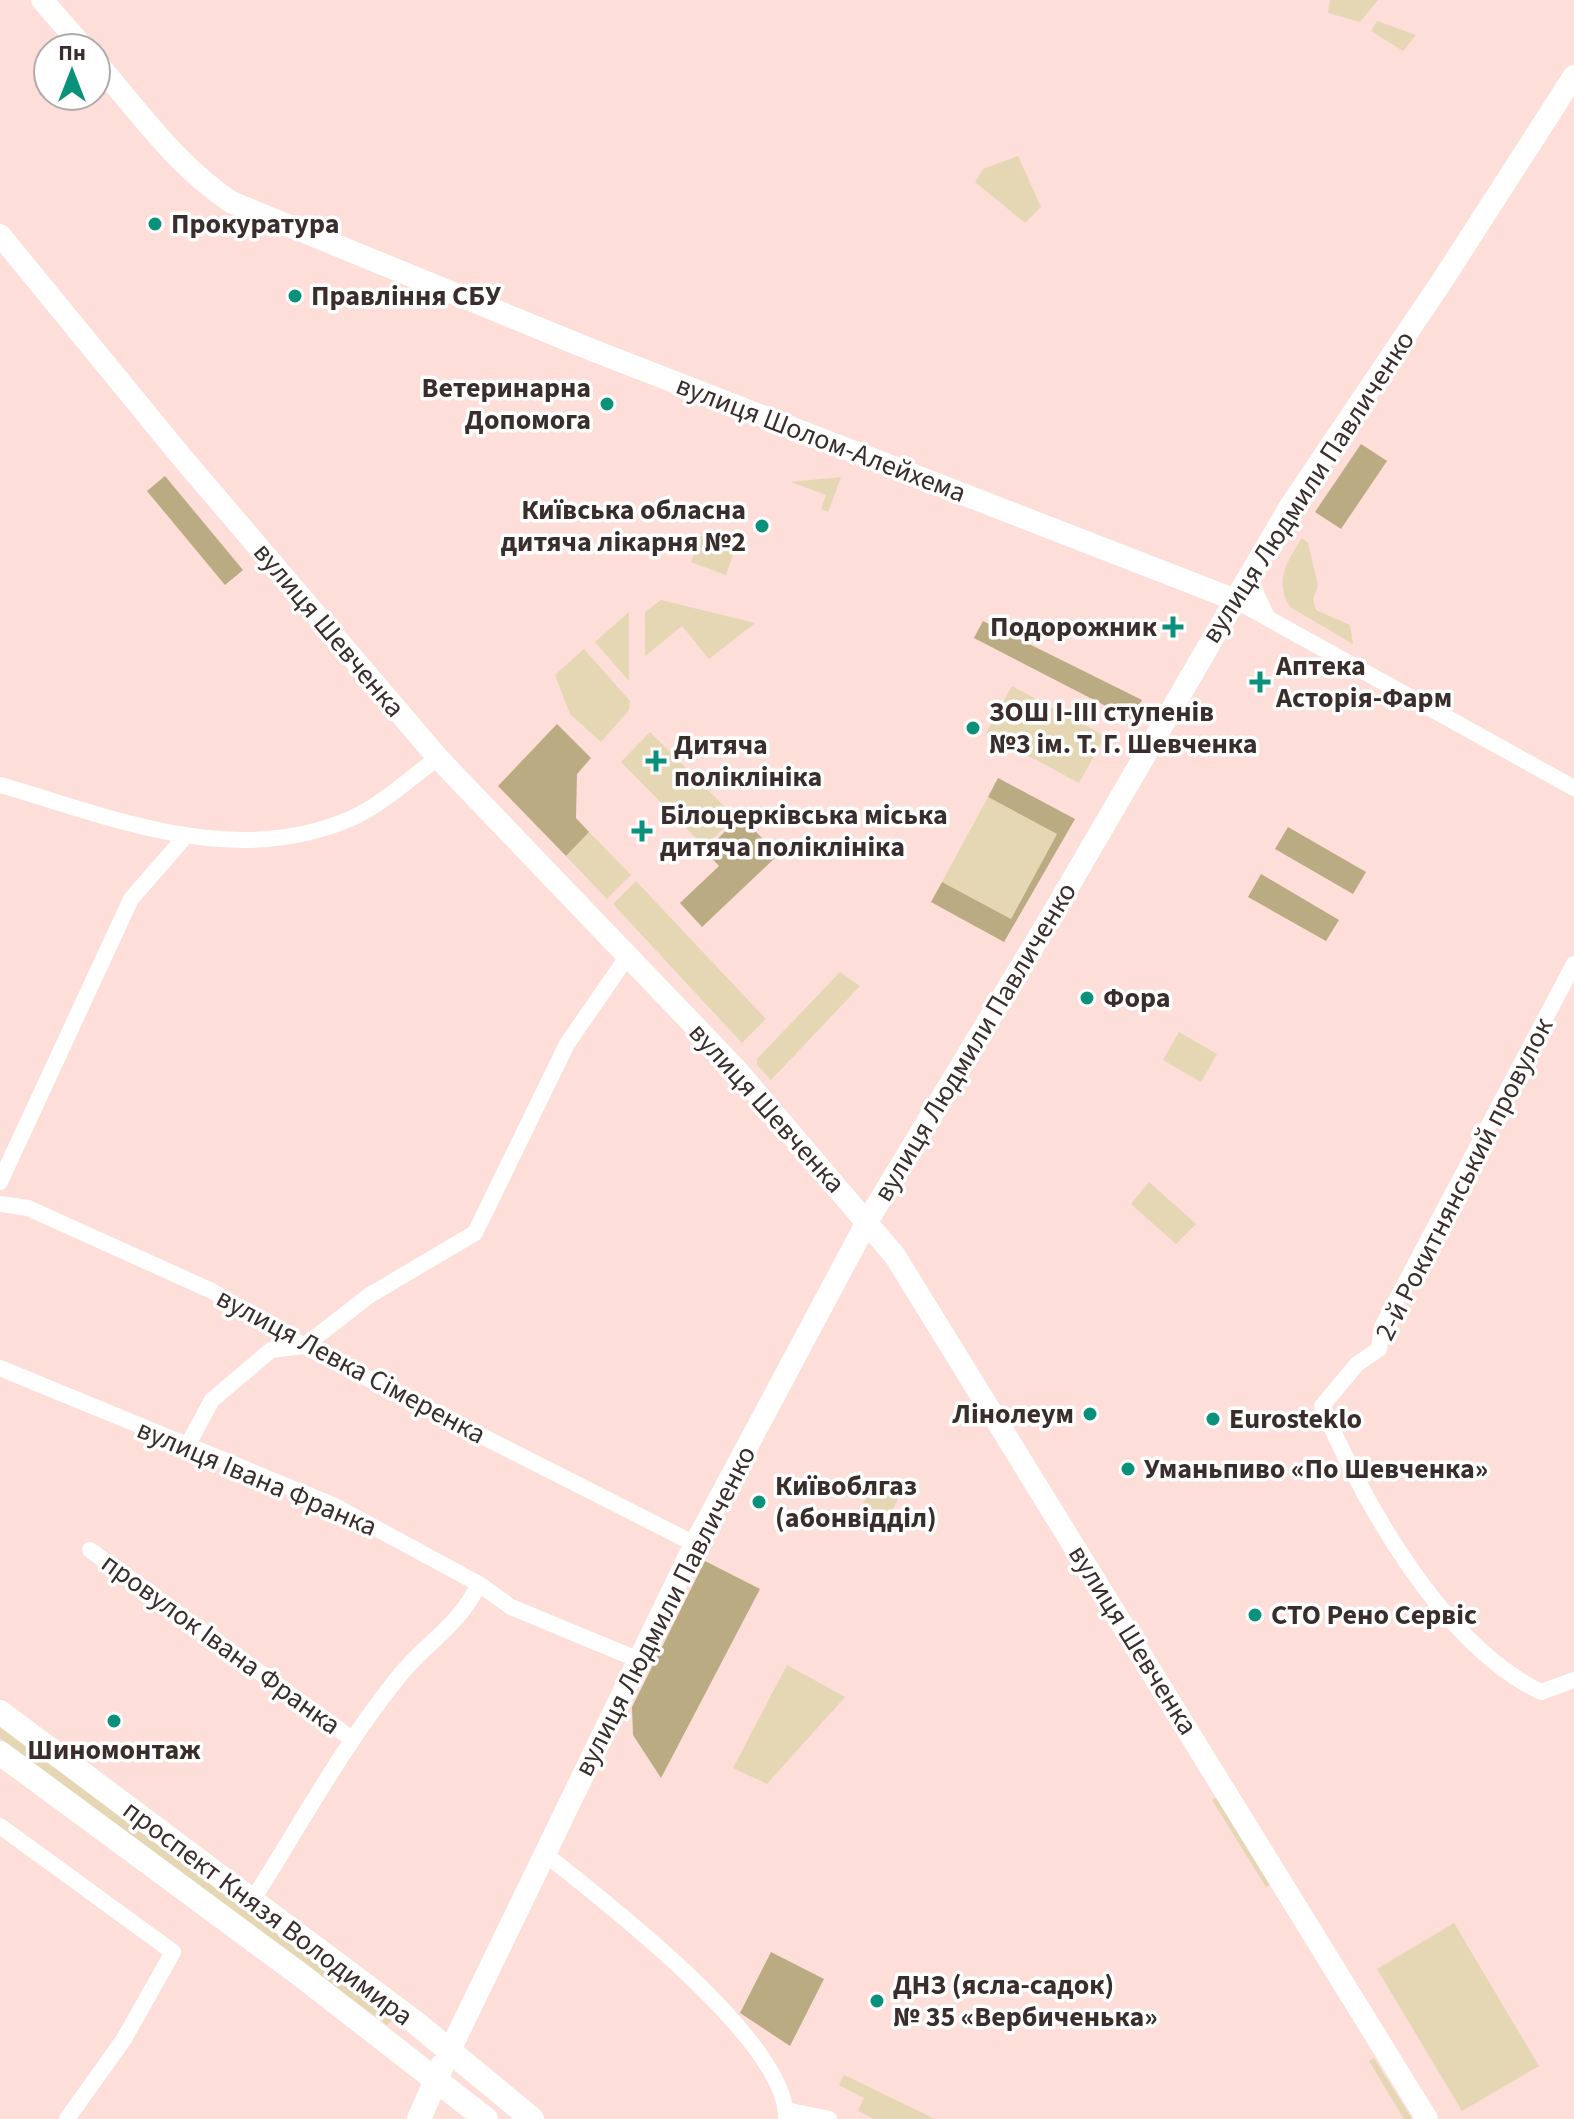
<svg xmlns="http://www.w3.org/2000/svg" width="1574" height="2119" font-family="'Source Sans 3',sans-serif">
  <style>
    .green { fill: #e5d7b4 }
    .forest { fill: #bbab83 }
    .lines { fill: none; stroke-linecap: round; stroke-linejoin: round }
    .street { stroke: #fff; stroke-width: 16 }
    .secondary { stroke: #fff; stroke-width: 22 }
    .primary { stroke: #fff; stroke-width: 24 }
    .poi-dot { fill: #0a917a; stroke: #fff; stroke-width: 3 }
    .labels { text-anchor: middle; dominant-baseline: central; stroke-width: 7; stroke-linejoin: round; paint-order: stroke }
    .poi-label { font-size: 28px; font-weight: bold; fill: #3a2e2c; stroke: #fff; text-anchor: start }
    .street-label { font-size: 28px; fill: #3a2e2c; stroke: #fff }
  </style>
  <rect width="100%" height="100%" fill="#fdded8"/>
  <g class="green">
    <path d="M1330 0H1378L1360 22 1328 13Z"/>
    <path d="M1377 21 1416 35 1403 51 1371 31Z"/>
    <path d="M1018 156 1041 207 1025 223 975 182 983 169Z"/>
    <path d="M841 477 828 512 821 509 826 495 791 482Z"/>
    <path d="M701 536 735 549 726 575 691 562Z"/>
    <path d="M1302 538 1308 543 1318 586 1313 599 1316 610 1350 625 1353 644 1290 607C1274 580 1287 562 1302 538Z"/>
    <path d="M661 600 755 623 709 659 682 626 645 656V612Z"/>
    <path d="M629 612V681L595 642Z"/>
    <path d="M584 649 630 701 629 710 601 742 570 714 555 675Z"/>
    <path d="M1012 686 1105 736 1079 783 986 733Z"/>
    <path d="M650 732 735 817 705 847 621 762Z"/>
    <path d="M988 797 1057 834 1011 919 942 882Z"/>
    <path d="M589 832 631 875 607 899 566 856Z"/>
    <path d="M636 881 766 1019 742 1043 613 904Z"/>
    <path d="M840 972 860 986 771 1080 757 1065V1059Z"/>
    <path d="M1179 1032 1217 1054 1201 1082 1163 1060Z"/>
    <path d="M1149 1182 1196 1224 1176 1244 1131 1204Z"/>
    <path d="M872 1487 898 1499 883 1529 868 1522 863 1504Z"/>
    <path d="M787 1665 845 1697 767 1784 733 1768Z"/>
    <path d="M0 1725 392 2020 387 2025 0 1738Z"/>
    <path d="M1218 1797 1271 1884 1266 1887 1212 1800Z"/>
    <path d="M1454 1923 1539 2066 1462 2111 1377 1969Z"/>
    <path d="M1374 2058 1412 2119H1404L1369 2061Z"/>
    <path d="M844 2075 935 2119H874L858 2111 864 2098 839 2085Z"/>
  </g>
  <g class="forest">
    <path d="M1361 444 1387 461 1341 529 1315 512Z"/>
    <path d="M165 476 243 570 225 585 147 491Z"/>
    <path d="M983 621 1142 700 1131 719 974 638Z"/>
    <path d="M557 724 591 758 577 774 576 818 589 832 566 856 498 786Z"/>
    <path d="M998 778 1075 819 1004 942 931 902 942 882 1011 919 1057 834 988 797Z"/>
    <path d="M741 816 778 855 702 927 680 903 719 866 705 851Z"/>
    <path d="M1288 827 1366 872 1353 894 1275 849Z"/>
    <path d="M1261 874 1339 920 1326 941 1248 897Z"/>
    <path d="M705 1561 760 1589 661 1778 633 1735 632 1707Z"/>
    <path d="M771 1952 824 1979 790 2046 740 2013Z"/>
  </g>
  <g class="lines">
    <g class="street">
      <path d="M1251 570 1253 587 1267 617"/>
      <path d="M1233 599 1574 788"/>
      <path d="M0 785C115 818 234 870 352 818 383 804 411 777 438 758"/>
      <path d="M1574 964 1382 1327 1379 1349 1357 1364 1322 1406C1364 1504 1443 1645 1541 1692L1574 1680"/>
      <path d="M0 1182 131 899 184 838"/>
      <path d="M0 1204 28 1208 212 1291 304 1346 695 1544"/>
      <path d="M0 1368 335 1506 479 1584 511 1607 639 1660"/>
      <path d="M187 1446 212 1400 271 1350 304 1346 370 1295 475 1233 567 1044 627 957"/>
      <path d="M90 1550 352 1739"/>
      <path d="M0 1826 173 1952 124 2039 67 2119"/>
      <path d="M545 1854C604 1901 789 2042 786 2119"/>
      <path d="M252 1901C299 1827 341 1749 396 1680 424 1643 457 1629 479 1584"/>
      <path d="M786 2110 829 2119"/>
    </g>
    <g class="secondary">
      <path d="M42 0 84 48"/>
      <path d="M96 62C139 112 176 165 231 202L592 350 1233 599"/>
      <path d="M0 235 180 455 438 758 736 1069 895 1256 1427 2119"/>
      <path d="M450 2050 695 1544 868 1220 1049 920 1289 508 1442 281 1574 76"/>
    </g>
    <g class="primary">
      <path d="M0 1712 416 2023 532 2119"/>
      <path d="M0 1753 302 1976 486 2119"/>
      <path d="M419 2119 442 2066"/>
    </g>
  </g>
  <g class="poi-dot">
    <circle cx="155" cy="224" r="8"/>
    <circle cx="295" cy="296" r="8"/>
    <circle cx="607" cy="404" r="8"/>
    <circle cx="762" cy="526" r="8"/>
    <path d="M1169 615h8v8h8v8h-8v8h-8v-8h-8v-8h8z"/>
    <path d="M1256 670h8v8h8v8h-8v8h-8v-8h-8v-8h8z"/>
    <circle cx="973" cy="728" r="8"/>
    <path d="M652 749h8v8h8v8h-8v8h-8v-8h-8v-8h8z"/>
    <path d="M638 819h8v8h8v8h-8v8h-8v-8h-8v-8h8z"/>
    <circle cx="1087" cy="998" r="8"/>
    <circle cx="1090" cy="1414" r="8"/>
    <circle cx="1213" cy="1419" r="8"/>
    <circle cx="1128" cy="1469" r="8"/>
    <circle cx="759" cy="1502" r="8"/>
    <circle cx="1255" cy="1615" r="8"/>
    <circle cx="114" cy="1721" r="8"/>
    <circle cx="877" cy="2001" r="8"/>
  </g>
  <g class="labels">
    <g class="poi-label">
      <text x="171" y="224">Прокуратура</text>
      <text x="311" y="296">Правління СБУ</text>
      <text x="591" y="388" text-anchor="end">Ветеринарна<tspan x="591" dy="32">Допомога</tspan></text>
      <text x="746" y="510" text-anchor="end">Київська обласна<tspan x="746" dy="32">дитяча лікарня №2</tspan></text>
      <text x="1157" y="627" text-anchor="end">Подорожник</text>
      <text x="1276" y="666">Аптека<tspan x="1276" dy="32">Асторія-Фарм</tspan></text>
      <text x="989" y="712">ЗОШ І-ІІІ ступенів<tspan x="989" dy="32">№3 ім. Т. Г. Шевченка</tspan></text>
      <text x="674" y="745">Дитяча<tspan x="674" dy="32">поліклініка</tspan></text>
      <text x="660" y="815">Білоцерківська міська<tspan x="660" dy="32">дитяча поліклініка</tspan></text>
      <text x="1103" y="998">Фора</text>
      <text x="1074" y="1414" text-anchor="end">Лінолеум</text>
      <text x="1229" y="1419">Eurosteklo</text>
      <text x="1144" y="1469">Уманьпиво «По Шевченка»</text>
      <text x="775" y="1486">Київоблгаз<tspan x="775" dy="32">(абонвідділ)</tspan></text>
      <text x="1271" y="1615">СТО Рено Сервіс</text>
      <text x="114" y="1750" text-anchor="middle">Шиномонтаж</text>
      <text x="893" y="1985">ДНЗ (ясла-садок)<tspan x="893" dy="32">№ 35 «Вербиченька»</tspan></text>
    </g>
    <g class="street-label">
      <text transform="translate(821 439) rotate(21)">вулиця Шолом-Алейхема</text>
      <text transform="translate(1308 487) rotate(-57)">вулиця Людмили Павличенко</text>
      <text transform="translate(329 630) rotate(50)">вулиця Шевченка</text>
      <text transform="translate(975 1042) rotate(-59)">вулиця Людмили Павличенко</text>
      <text transform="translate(767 1108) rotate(48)">вулиця Шевченка</text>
      <text transform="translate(1464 1179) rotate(-63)">2-й Рокитнянський провулок</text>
      <text transform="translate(351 1366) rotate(28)">вулиця Левка Сімеренка</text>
      <text transform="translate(257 1478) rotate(23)">вулиця Івана Франка</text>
      <text transform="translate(665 1611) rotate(-63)">вулиця Людмили Павличенко</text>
      <text transform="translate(1133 1640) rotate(58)">вулиця Шевченка</text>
      <text transform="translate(221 1644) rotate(36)">провулок Івана Франка</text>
      <text transform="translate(268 1913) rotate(37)">проспект Князя Володимира</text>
    </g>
  </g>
  <g transform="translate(72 72)"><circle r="38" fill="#ffffff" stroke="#b0abab" stroke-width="2"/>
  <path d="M0-6L14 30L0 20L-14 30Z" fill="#0a917a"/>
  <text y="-12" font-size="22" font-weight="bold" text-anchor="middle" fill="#3a2e2c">Пн</text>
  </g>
</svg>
